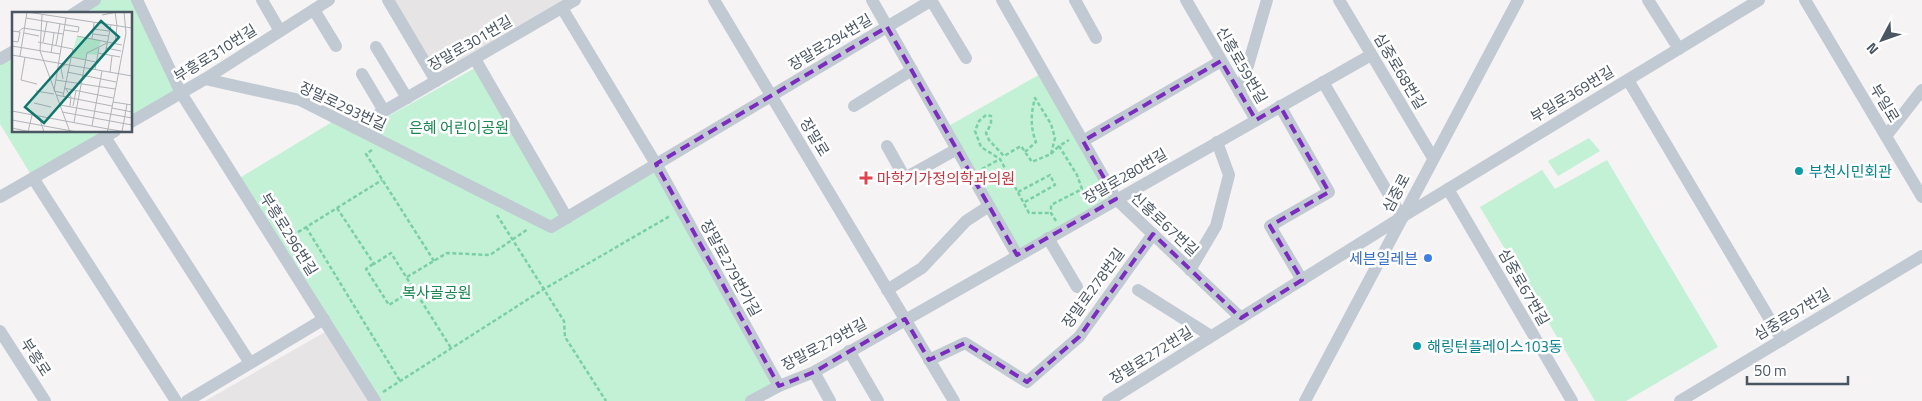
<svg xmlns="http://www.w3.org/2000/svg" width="1922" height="401" font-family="'Titillium Web','Noto Sans KR',sans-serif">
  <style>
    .education { fill: #e6e4e5 }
    .green { fill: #c3f1d5 }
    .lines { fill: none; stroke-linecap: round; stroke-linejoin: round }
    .path { stroke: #7ad0a6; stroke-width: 2.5; stroke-dasharray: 4 2.5; stroke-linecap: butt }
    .minor { stroke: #c1cad2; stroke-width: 12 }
    .marked { fill: none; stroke: #7b2cbf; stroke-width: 4; stroke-dasharray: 10 6; stroke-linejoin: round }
    .culture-dot { fill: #0f9aa8; stroke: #fff; stroke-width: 2 }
    .health-dot { fill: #e0444e; stroke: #fff; stroke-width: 2 }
    .shop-dot { fill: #3f7fe0; stroke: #fff; stroke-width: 2 }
    .labels { text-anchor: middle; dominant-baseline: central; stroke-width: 5; stroke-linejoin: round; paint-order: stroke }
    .street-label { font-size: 15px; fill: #4a5661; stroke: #fff }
    .park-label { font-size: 15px; fill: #17864f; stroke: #fff }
    .culture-label { font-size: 15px; fill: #0d838f; stroke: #fff; text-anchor: start }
    .health-label { font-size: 15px; fill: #be3a42; stroke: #fff; text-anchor: start }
    .shop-label { font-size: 15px; fill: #366cbe; stroke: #fff; text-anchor: end }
    .inset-road { fill: none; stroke: #b1b4b9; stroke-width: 1 }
    .view { fill: #0f766e; fill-opacity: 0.15; stroke: #0f766e; stroke-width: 2.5 }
    .inset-edge { fill: none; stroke: #4a5661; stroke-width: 2.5 }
  </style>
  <rect width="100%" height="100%" fill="#f5f3f3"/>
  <g class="education">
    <path d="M388 0H565L436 81Z"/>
    <path d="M325 332 369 401H205Z"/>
  </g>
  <g class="green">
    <path d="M95 0H137L181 93 131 122V14H73Z"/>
    <path d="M14 51V131H115L33 178 0 124V59Z"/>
    <path d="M475 68 563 217 550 222 367 128Z"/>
    <path d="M1044 72 1116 199 1017 255 945 128Z"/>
    <path d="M337 119 551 227 656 164 779 386 751 401H375L236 180Z"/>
    <path d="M1589 138 1600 151 1558 176 1548 161Z"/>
    <path d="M1607 160 1718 347 1626 401H1595L1480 207 1542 170 1555 189Z"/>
  </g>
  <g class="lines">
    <g class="path">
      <path d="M372 150 366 154 434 261"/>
      <path d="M1025 152 1036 142C1030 127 1031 113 1035 98L1051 124 1055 138 1051 154 1032 162 1021 146 1004 156 989 140 986 133 991 124V116L986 115 979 121 975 131 981 147 1000 159 1029 213H1051"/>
      <path d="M1051 154 1059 146"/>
      <path d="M982 169 1000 159"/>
      <path d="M1018 192 1050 175 1055 185 1023 203"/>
      <path d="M337 208 374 264 391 253 451 348"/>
      <path d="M497 215 564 321 565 337 606 401"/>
      <path d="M1056 221 1051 213V205L1082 189 1077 175 1059 146 1069 140"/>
      <path d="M306 227 400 381"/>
      <path d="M287 239 382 180"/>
      <path d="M373 264 366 269 389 305 414 289"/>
      <path d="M407 277 447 253 490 255 528 229"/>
      <path d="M383 392 544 289 670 216"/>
    </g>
    <g class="minor">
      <path d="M137 0 181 93 375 401"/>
      <path d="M262 0 280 31"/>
      <path d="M388 0 436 81"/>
      <path d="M714 0 954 401"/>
      <path d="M872 0 1017 255"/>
      <path d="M931 0 966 58"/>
      <path d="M1002 0 1116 199 1241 318"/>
      <path d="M1075 0 1096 38"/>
      <path d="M1186 0 1256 120"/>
      <path d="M1339 0 1433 158"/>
      <path d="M1648 0 1679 49"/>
      <path d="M1805 0 1922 197"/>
      <path d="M562 8 656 164 779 386"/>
      <path d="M314 10 336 46"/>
      <path d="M73 14 95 0"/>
      <path d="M376 47 407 98"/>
      <path d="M0 59 14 51"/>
      <path d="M475 59 567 218"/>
      <path d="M362 74 384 111"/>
      <path d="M205 79 300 100 551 227 932 0"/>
      <path d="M1628 80 1782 340"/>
      <path d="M1323 82 1402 217"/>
      <path d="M1240 93 1267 0"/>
      <path d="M854 106 912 70"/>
      <path d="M1280 106 1329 192 1270 226 1302 280"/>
      <path d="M131 122 205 79 329 0"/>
      <path d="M355 128 575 0"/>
      <path d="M1886 136 1922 90"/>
      <path d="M105 137 250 363"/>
      <path d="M1083 141 1221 61"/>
      <path d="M887 146 905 178 957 149"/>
      <path d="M33 178 176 401"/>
      <path d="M1448 189 1572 401"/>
      <path d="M0 197 115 131"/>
      <path d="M1048 238 1077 287"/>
      <path d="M1190 270 1216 226 1229 175 1217 142"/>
      <path d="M887 290 922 268 966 221 989 206"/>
      <path d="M1138 290 1211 336"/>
      <path d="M0 331 45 401"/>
      <path d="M849 351 878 401"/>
      <path d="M929 360 965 343 1027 382 1079 337 1153 234"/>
      <path d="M814 372 830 401"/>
      <path d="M187 401 324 319"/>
      <path d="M751 401 779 386 814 372 1371 55"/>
      <path d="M1108 401 1402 217 1759 0"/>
      <path d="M1305 401 1518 0"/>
      <path d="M1680 401 1922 256"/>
    </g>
  </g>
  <path class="marked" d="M887 27 1017 255 1116 199 1083 141 1221 61 1256 120 1280 106 1329 192 1270 226 1302 280 1241 318 1153 234 1079 337 1027 382 965 343 929 360 905 319 814 372 779 386 656 164Z"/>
  <g class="culture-dot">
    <circle cx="1799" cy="171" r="5"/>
    <circle cx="1417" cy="346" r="5"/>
  </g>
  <path class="health-dot" d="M863.5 170.5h5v5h5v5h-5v5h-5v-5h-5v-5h5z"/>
  <circle class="shop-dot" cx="1428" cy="258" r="5"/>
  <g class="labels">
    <g class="street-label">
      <text transform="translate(830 42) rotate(-31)">장말로294번길</text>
      <text transform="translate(470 43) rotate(-30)">장말로301번길</text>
      <text transform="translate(215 53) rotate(-32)">부흥로310번길</text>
      <text transform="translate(1242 65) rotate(60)">신흥로59번길</text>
      <text transform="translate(1400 71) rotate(59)">심중로68번길</text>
      <text transform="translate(1572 94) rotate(-31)">부일로369번길</text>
      <text transform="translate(1885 103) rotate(59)">부일로</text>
      <text transform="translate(343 106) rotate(25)">장말로293번길</text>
      <text transform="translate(815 137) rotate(59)">장말로</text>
      <text transform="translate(1125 176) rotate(-30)">장말로280번길</text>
      <text transform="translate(1396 193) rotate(-62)">심중로</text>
      <text transform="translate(1165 224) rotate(43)">신흥로67번길</text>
      <text transform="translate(289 234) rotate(58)">부흥로296번길</text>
      <text transform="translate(731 268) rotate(61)">장말로279번가길</text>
      <text transform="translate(1524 287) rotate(60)">심중로67번길</text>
      <text transform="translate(1093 288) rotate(-54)">장말로278번길</text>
      <text transform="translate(1792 314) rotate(-31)">심중로97번길</text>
      <text transform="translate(824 344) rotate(-28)">장말로279번길</text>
      <text transform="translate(1151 355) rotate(-32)">장말로272번길</text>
      <text transform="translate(36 357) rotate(57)">부흥로</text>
    </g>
    <g class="park-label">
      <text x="459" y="127">은혜 어린이공원</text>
      <text x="437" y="292">복사골공원</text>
    </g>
    <g class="culture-label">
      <text x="1809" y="171">부천시민회관</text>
      <text x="1427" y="346">해링턴플레이스103동</text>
    </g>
    <g class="health-label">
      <text x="877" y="178">마학기가정의학과의원</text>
    </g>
    <g class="shop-label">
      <text x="1418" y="258">세븐일레븐</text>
    </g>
  </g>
  <g transform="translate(12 12)">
    <rect width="120" height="120" fill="#f5f3f3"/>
    <path d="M65 24 89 28 85 43 75 42 74 48 59 45Z" fill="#c3f1d5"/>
    <path class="inset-road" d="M30 3 28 39 58 120M90 3 105 0M14 6 67 15 66 20 52 18M81 17 97 19M0 19 8 20 6 30 0 29M6 20 11 16 51 22M12 21 27 24M81 22 96 24M65 24 110 33M80 27 82 11M26 30 61 37 51 84M31 30 35 10M103 31 105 14 103 0M44 33 48 12M0 34 48 42M94 36 109 39M39 41 42 21M86 41 108 45M93 42 99 13M0 43 120 64M8 44 15 0 120 16M13 45 9 68 25 72M59 45 84 50M83 57 87 36M55 60 104 70M98 60 100 44M51 67 49 56 54 52M44 68 103 77M52 76 101 86M54 77 59 85 58 94M24 79 42 82M51 81 42 79 54 6M44 83 100 94M101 90 120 93M22 91 39 95M48 93 120 106M61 94 64 79M100 96 120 100M0 99 96 117 114 21 112 0M50 100 120 113M27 105 32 120M0 108 65 120M62 110 75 41 95 31M80 114 90 59M0 116 19 120M16 120 20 103M95 120 96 117 114 120M110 120 115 92"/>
    <path class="view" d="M89 9 107 25 32 111 13 95Z"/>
    <rect width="120" height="120" class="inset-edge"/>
  </g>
  <g transform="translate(1882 40) rotate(229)" stroke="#ffffff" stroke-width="4" paint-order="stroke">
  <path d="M0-4L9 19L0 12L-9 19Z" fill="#4a5661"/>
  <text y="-8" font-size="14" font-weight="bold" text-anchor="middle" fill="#4a5661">N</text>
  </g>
  <path d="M1747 376v8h101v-8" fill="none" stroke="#4a5661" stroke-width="2.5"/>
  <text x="1754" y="376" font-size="15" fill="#4a5661" stroke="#ffffff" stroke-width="4" paint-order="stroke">50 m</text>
</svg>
